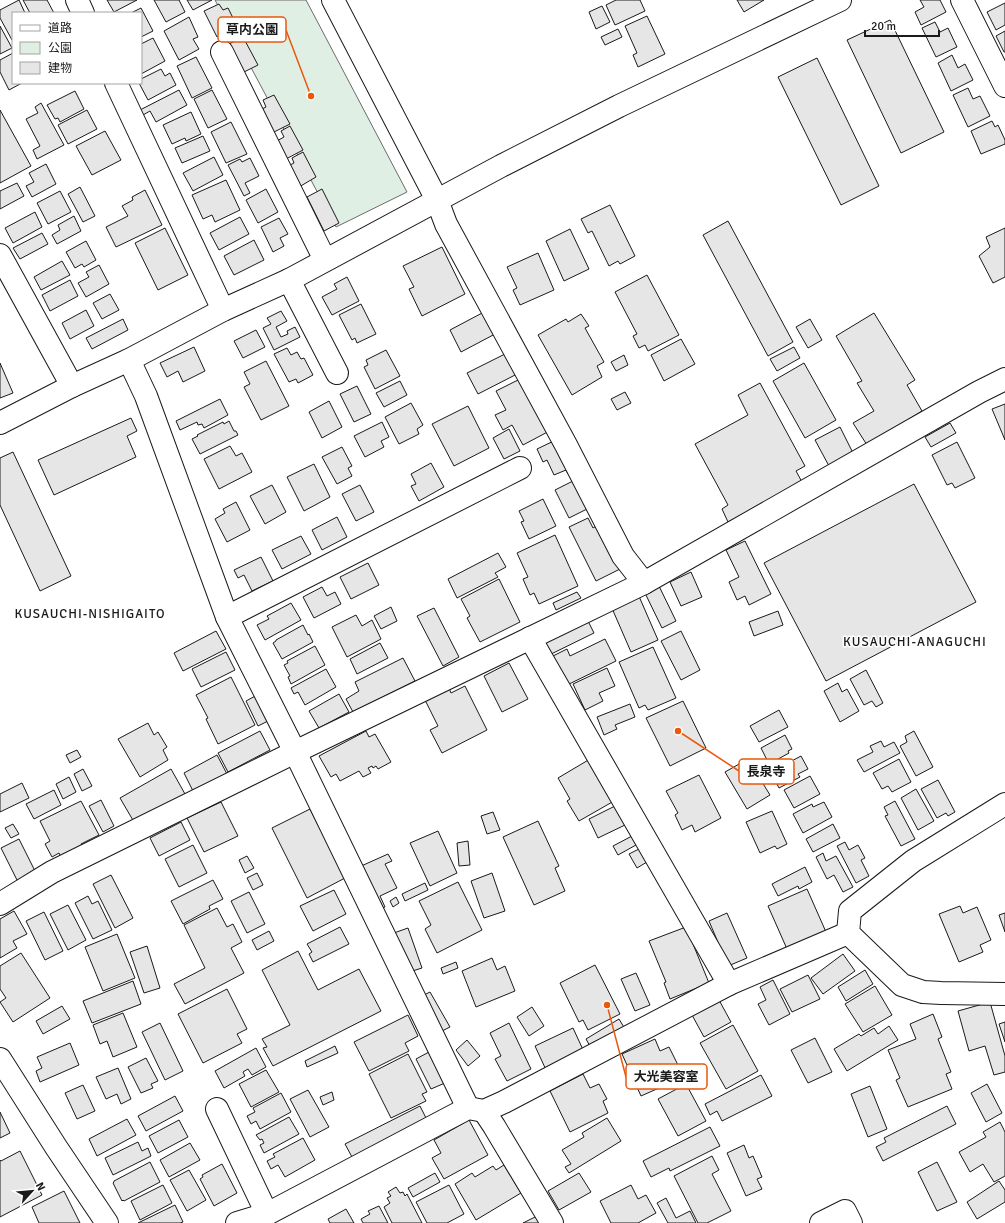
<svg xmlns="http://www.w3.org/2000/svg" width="1005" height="1223" font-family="Signika,'Noto Sans JP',sans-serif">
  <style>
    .green { fill: #e0efe3; stroke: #6a6a6a }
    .building { fill: #e6e6e6; stroke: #1a1a1a }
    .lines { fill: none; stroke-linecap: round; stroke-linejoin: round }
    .street-casing { stroke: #1a1a1a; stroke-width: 24 }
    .street { stroke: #fff; stroke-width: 22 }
    .labels { text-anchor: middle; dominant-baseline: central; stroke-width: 3; stroke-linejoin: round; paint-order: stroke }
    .neighbourhood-label { font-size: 13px; letter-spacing: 1px; fill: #1a1a1a; stroke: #fff }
    .leader { fill: none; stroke: #e8590c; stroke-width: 1.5 }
    .callout-dot { fill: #e8590c; stroke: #fff; stroke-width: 1.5 }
    .callout { fill: #fff; stroke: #e8590c; stroke-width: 1.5 }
    .callout-label { font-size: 13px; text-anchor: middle; font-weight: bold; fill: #1a1a1a }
  </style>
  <rect width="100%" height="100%" fill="#fff"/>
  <path class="green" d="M215 0H306L407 192 336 227Z"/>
  <g class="building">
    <path d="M19 0 25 13H13V39L12 40 0 18V10Z"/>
    <path d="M23 0H47L54 13H30Z"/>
    <path d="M107 0H137L114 12Z"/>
    <path d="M154 0H179L185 12 166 22Z"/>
    <path d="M187 0H212L193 10Z"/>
    <path d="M616 0H640L645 11 615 25 606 5Z"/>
    <path d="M737 0H764L744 12Z"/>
    <path d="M920 0H940L946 12 921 25 915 12 924 7Z"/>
    <path d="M1005 3V25L996 30 987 12Z"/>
    <path d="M219 4 223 10 228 8 237 26 217 37 204 11Z"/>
    <path d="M602 6 610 22 596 29 589 12Z"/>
    <path d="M141 8 153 31 141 37V13H131Z"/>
    <path d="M647 16 665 54 638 67 633 55 637 53 625 26Z"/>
    <path d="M189 17 198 37 193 39 199 49 179 60 164 31Z"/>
    <path d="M890 20 944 132 901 153 847 40Z"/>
    <path d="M935 22 940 32 948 28 957 47 936 57 922 28Z"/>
    <path d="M0 26 12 48 0 54Z"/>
    <path d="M618 29 622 37 605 45 601 37Z"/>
    <path d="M1005 31V52H1004L996 36Z"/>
    <path d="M243 37 258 65 238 75 223 47Z"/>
    <path d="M153 38 165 61 141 74V44Z"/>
    <path d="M13 53V83H22L9 90 0 72V60Z"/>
    <path d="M952 55 958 68 965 64 973 80 951 91 938 63Z"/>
    <path d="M196 57 212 88 192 98 177 66Z"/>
    <path d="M817 58 879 186 841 205 778 77Z"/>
    <path d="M161 69 165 76 170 73 176 85 148 100 139 83H141V79Z"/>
    <path d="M968 88 973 99 980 96 990 116 968 127 953 95Z"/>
    <path d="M179 90 187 105 156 122 150 111 143 115 140 110Z"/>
    <path d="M212 90 227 119 208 128 194 99Z"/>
    <path d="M75 91 84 109 60 122 58 118 55 119 47 105Z"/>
    <path d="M274 95 290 124 270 134 258 111 266 107 263 100Z"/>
    <path d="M41 103 64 145 37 159 33 150 40 146 26 119 38 113 35 107Z"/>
    <path d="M0 110 31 166 0 183Z"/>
    <path d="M87 110 97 129 68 144 58 125Z"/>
    <path d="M191 112 201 134 186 141 185 138 172 144 163 125Z"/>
    <path d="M992 121 995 127 998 125 1005 140V144L981 154 971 131Z"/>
    <path d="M231 122 247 154 226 163 211 132Z"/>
    <path d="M290 126 303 150 284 160 275 142 284 137 281 131Z"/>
    <path d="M105 131 121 160 92 175 76 146Z"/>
    <path d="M203 136 210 151 182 163 175 148Z"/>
    <path d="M303 152 316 177 299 187 288 166 294 163 292 158Z"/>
    <path d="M214 157 223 175 193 191 183 173Z"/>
    <path d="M250 158 259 176 245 183 250 193 244 196 228 165 240 159 242 162Z"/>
    <path d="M46 164 56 184 32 197 26 186 34 182 29 173Z"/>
    <path d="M226 180 240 210 215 222 212 215 203 219 192 195Z"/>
    <path d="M17 183 24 196 0 209V191Z"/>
    <path d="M80 187 95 216 83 222 68 194Z"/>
    <path d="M266 189 278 212 258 223 246 200Z"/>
    <path d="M322 189 339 223 324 231 307 197Z"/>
    <path d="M145 190 162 225 116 247 106 227 128 216 122 206 133 200 132 197Z"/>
    <path d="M60 191 71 212 48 224 37 203Z"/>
    <path d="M610 205 635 256 620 264 618 261 609 266 592 231 588 233 581 219Z"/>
    <path d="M35 212 42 227 13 243 5 228Z"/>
    <path d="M74 216 81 231 57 244 52 235 60 230 58 225Z"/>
    <path d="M240 217 249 234 219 250 210 233Z"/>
    <path d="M279 218 288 234 280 238 284 246 273 252 261 227Z"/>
    <path d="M728 221 793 342 768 356 703 235Z"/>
    <path d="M165 228 188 275 158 290 135 243Z"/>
    <path d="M1005 228V277L993 283 979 256 990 247 986 237Z"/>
    <path d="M570 229 589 269 564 281 546 241Z"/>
    <path d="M42 233 48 244 20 259 13 248Z"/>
    <path d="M254 240 264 260 234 275 224 256Z"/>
    <path d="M86 241 96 260 84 267 82 264 75 268 66 252Z"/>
    <path d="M442 247 465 294 422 316 409 289 414 287 403 266Z"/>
    <path d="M538 253 554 290 520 305 513 290 517 288 507 267Z"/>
    <path d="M62 261 70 275 41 290 34 277Z"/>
    <path d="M99 265 109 284 86 297 78 283 89 277 86 272Z"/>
    <path d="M647 275 679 335 648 351 645 345 639 348 633 336 637 334 615 292Z"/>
    <path d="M347 277 359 301 332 315 322 297 337 289 334 284Z"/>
    <path d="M70 280 78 296 50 311 42 295Z"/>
    <path d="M110 294 119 310 102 319 93 303Z"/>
    <path d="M361 304 376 334 357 343 355 338 352 340 339 315Z"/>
    <path d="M86 310 94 326 70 339 62 323Z"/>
    <path d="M281 311 287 321 276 327 281 337 288 334 287 331 295 327 300 337 274 350 263 328 271 324 267 318Z"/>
    <path d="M484 312 495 334 461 352 450 330Z"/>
    <path d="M874 313 915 380 907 385 922 411 867 445 853 423 874 411 857 383 862 381 836 336Z"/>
    <path d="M581 314 589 326 585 328 604 362 597 366 602 377 572 395 538 335 566 319 568 322Z"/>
    <path d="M123 319 128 330 92 349 86 338Z"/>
    <path d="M810 319 822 340 808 348 796 327Z"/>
    <path d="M256 330 265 347 243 358 234 341Z"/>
    <path d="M681 339 695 364 664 381 651 355Z"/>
    <path d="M194 347 205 371 183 382 178 371 167 377 160 363Z"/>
    <path d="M794 347 800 358 777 371 770 359Z"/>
    <path d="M287 348 291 355 297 352 301 359 304 358 313 375 298 383 296 379 289 382 274 354Z"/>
    <path d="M386 350 400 376 375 389 364 367 368 365 366 360Z"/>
    <path d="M507 353 517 374 478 394 467 373Z"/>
    <path d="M624 355 628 365 616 371 611 362Z"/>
    <path d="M266 361 289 406 261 420 244 387 250 384 244 372Z"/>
    <path d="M0 363 13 393 0 398Z"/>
    <path d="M804 363 836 420 805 438 773 381Z"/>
    <path d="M524 377 555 428 523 445 512 425 503 430 495 415 506 410 496 391Z"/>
    <path d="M400 381 407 395 384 407 376 393Z"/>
    <path d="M760 383 805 466 796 471 802 482 728 522 722 509 728 505 695 444 748 415 738 395Z"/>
    <path d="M357 386 371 414 354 422 340 394Z"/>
    <path d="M625 392 631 403 617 410 611 399Z"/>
    <path d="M220 399 228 415 204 428 202 424 198 425 197 422 180 430 176 421Z"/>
    <path d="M329 401 342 427 322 438 309 412Z"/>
    <path d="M411 403 423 425 417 429 419 434 399 444 385 417Z"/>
    <path d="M1005 404V440L992 409Z"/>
    <path d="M468 406 489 448 454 466 432 424Z"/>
    <path d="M131 418 137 431 127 436 136 457 54 495 38 460Z"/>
    <path d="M229 421 234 431H236L238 435 200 454 192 439 198 436 197 435 223 422 224 424Z"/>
    <path d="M382 422 389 437 381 441 384 447 365 457 354 436Z"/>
    <path d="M950 423 956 433 931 447 925 437Z"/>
    <path d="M840 427 853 453 829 466 815 440Z"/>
    <path d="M509 429 520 451 504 459 493 438Z"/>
    <path d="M560 438 576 470 568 474 566 470 554 475 547 460 543 462 537 449Z"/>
    <path d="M957 442 975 478 955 488 952 483 947 485 932 455Z"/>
    <path d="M230 446 236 456 242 453 252 472 219 489 204 459Z"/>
    <path d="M342 447 352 466 348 468 352 476 337 484 322 457Z"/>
    <path d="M13 452 71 576 40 591 0 505V458Z"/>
    <path d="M431 463 444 487 419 501 411 486 416 484 411 474Z"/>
    <path d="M314 464 330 497 304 511 287 477Z"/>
    <path d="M581 477 595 505 569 518 555 490Z"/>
    <path d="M914 484 976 602 826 681 764 563Z"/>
    <path d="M272 485 286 512 265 524 250 496Z"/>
    <path d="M360 485 374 512 356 521 342 494Z"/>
    <path d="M543 499 556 526 529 539 521 522 524 521 519 511Z"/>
    <path d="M236 502 250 530 227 542 215 519 225 513 223 509Z"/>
    <path d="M337 517 347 537 322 550 312 530Z"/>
    <path d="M588 518 593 528 601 523 624 567 596 581 569 527Z"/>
    <path d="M555 535 578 586 539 604 534 593 530 595 523 579 528 577 517 553Z"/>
    <path d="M301 536 311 554 282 569 272 550Z"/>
    <path d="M745 541 771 594 749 605 745 596 737 600 729 582 739 577 726 550Z"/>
    <path d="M498 553 506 567 495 573 498 577 457 598 448 579Z"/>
    <path d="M261 557 273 581 252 591 244 575 238 578 234 570Z"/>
    <path d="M368 563 379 585 351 599 340 577Z"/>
    <path d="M691 572 702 597 681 606 670 582Z"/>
    <path d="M499 579 520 622 480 642 467 618 470 616 461 599Z"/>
    <path d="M658 584 676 621 662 628 644 591Z"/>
    <path d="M322 587 327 596 335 592 341 604 314 618 303 597Z"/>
    <path d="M577 592 581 598 556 610 553 603Z"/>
    <path d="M638 594 658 640 631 652 611 606Z"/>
    <path d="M291 603 301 620 265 640 257 625 269 619 267 616Z"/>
    <path d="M391 607 397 621 381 629 374 616Z"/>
    <path d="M434 608 459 657 443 666 417 616Z"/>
    <path d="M778 611 783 625 754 636 749 622Z"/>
    <path d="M356 615 362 626 372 620 381 639 347 657 332 627Z"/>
    <path d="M587 619 594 633 545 657 538 643Z"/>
    <path d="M303 625 308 635 309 634 313 642 282 659 273 643 276 641V640Z"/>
    <path d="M216 631 226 649 183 671 174 653Z"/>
    <path d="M681 631 700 670 681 680 661 641Z"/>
    <path d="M605 639 616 661 561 688 547 659 567 649 570 656Z"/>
    <path d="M380 643 388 658 357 674 350 659Z"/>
    <path d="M315 646 325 665 291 684 288 677 290 676 284 665 288 663 287 661Z"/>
    <path d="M653 647 676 698 648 710 645 705 639 708 619 662Z"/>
    <path d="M226 652 235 670 201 687 192 669Z"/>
    <path d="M403 658 415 681 353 712 346 699 359 691 355 682Z"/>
    <path d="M509 663 528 699 502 712 484 676Z"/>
    <path d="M607 668 615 686 599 693 603 701 585 710 573 684Z"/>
    <path d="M326 669 336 687 305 705 298 692 294 694 291 688Z"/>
    <path d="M866 670 883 703 876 707 872 701 864 705 850 679Z"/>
    <path d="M231 677 255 725 218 744 206 719 208 718 196 695Z"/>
    <path d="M838 683 842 692 847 689 859 711 840 722 824 691Z"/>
    <path d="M465 686 487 730 442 753 430 730 438 726 425 700 449 688 451 693Z"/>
    <path d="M339 694 349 712 319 728 309 711Z"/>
    <path d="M257 695 270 720 258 726 246 701Z"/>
    <path d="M683 701 706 748 670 766 646 718Z"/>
    <path d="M630 704 635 717 615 725 617 729 604 735 597 717Z"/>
    <path d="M779 710 788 727 759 742 750 726Z"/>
    <path d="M148 723 154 735 158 732 167 747 163 750 168 760 140 777 118 739Z"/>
    <path d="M260 731 270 750 228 772 218 753Z"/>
    <path d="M366 731 369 737 375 734 391 762 378 769 376 766 373 768 372 766 368 768 371 773 363 777 359 771 340 781 336 774 331 777 319 756Z"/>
    <path d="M914 731 933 767 916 776 900 746 907 742 905 736Z"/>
    <path d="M785 735 792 749 788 751 789 753 769 764 761 748Z"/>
    <path d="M881 741 884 747 894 742 900 753 864 772 857 760 873 752 870 746Z"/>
    <path d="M77 750 81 757 70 763 66 755Z"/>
    <path d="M217 755 227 774 193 791 184 773Z"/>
    <path d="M801 756 808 769 798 774 800 777 779 788 771 772Z"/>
    <path d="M590 759 614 801 579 821 567 801 570 799 558 778Z"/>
    <path d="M748 759 770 795 747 809 725 772Z"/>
    <path d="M899 759 911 782 892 792 888 786 882 789 873 773Z"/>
    <path d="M83 769 92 786 82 791 74 774Z"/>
    <path d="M171 769 185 794 134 822 120 798Z"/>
    <path d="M699 775 721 818 695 832 692 825 682 830 675 815 678 813 666 791Z"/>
    <path d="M810 776 820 794 794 808 784 790Z"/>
    <path d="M69 777 76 792 63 799 56 784Z"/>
    <path d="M938 780 955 812 948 816 946 813 937 818 921 789Z"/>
    <path d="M22 783 29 798 0 812V794Z"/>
    <path d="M916 789 934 821 918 830 901 798Z"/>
    <path d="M54 790 61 805 34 819 26 804Z"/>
    <path d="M101 800 114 826 103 832 89 806Z"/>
    <path d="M81 801 99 835 81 844 83 848 62 859 59 853 52 857 45 844 50 841 40 821Z"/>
    <path d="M895 801 915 839 901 846 885 816 888 815 884 807Z"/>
    <path d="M221 802 238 836 204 852 187 818Z"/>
    <path d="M824 802 832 817 803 833 793 814 812 804 813 807Z"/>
    <path d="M615 806 625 825 598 838 589 819Z"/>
    <path d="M310 809 345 878 307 898 272 828Z"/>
    <path d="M772 811 787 844 777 849 775 846 760 853 746 822Z"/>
    <path d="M493 812 500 830 487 834 481 816Z"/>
    <path d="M538 821 559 866 555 868 565 891 534 905 503 837Z"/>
    <path d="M181 822 190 840 159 856 150 838Z"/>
    <path d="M13 824 19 834 11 838 5 828Z"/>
    <path d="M833 824 840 838 813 852 806 839Z"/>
    <path d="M438 831 457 873 430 886 410 843Z"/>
    <path d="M632 836 636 845 618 855 613 846Z"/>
    <path d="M19 839 36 873 18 882 1 848Z"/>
    <path d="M468 841 470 865 459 866 457 843Z"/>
    <path d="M845 842 849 850 858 845 865 858 861 860 869 876 856 883 837 846Z"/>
    <path d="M193 845 207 873 179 887 165 859Z"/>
    <path d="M645 846 652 859 637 868 629 854Z"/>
    <path d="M823 853 826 861 836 856 853 887 843 892 834 875 827 879 816 857Z"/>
    <path d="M388 854 392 861 385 864 397 888 380 896 385 907 379 909 359 867Z"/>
    <path d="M247 856 254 868 245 873 239 860Z"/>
    <path d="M805 867 812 882 799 889 798 886 778 896 772 884Z"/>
    <path d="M257 873 263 885 253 890 247 878Z"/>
    <path d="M492 873 505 911 484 918 471 881Z"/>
    <path d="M111 875 133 918 115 928 93 884Z"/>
    <path d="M213 880 223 899 209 906 210 909 183 924 171 901Z"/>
    <path d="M458 882 482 930 437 953 425 929 431 925 419 901Z"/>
    <path d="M425 883 428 890 405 901 402 894Z"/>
    <path d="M807 889 826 932 787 949 768 906Z"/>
    <path d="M334 890 346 914 313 931 300 906Z"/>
    <path d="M249 892 265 924 247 933 231 901Z"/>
    <path d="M88 896 92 904 98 901 112 930 93 939 75 903Z"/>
    <path d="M396 897 399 903 393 907 390 901Z"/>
    <path d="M68 905 86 940 68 950 50 914Z"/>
    <path d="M960 906 963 913 977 907 991 940 980 945 983 952 959 962 939 914Z"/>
    <path d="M217 908 227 927 233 924 242 942 231 948 244 973 185 1004 174 984 205 968 184 925Z"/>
    <path d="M14 911 27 934 13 941 17 948 0 958V919Z"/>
    <path d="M44 912 63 951 45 960 26 921Z"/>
    <path d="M727 913 747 958 728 966 709 921Z"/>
    <path d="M1005 913V932L999 915Z"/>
    <path d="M340 927 349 944 313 962 309 954 312 952 307 944Z"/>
    <path d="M686 927 709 983 670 999 664 983 666 982 649 941Z"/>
    <path d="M408 928 422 968 406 973 391 934Z"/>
    <path d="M269 931 274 941 257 950 252 940Z"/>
    <path d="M117 934 135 978 103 991 85 947Z"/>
    <path d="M147 946 160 988 144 993 130 952Z"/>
    <path d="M298 951 318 990 359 969 381 1011 273 1066 263 1048 267 1047 262 1039 290 1025 262 970Z"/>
    <path d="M21 953 50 998 13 1022 0 1002 6 998 0 989V966Z"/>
    <path d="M843 954 855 971 823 994 811 978Z"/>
    <path d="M492 958 497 970 505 966 515 991 476 1007 462 971Z"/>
    <path d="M456 962 458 968 443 974 441 968Z"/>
    <path d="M595 965 620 1014 588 1030 583 1020 579 1022 560 983Z"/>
    <path d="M865 970 873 984 846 1001 838 987Z"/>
    <path d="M636 973 650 1005 635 1011 621 979Z"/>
    <path d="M808 975 820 999 792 1012 780 989Z"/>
    <path d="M773 980 790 1014 769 1025 758 1004 766 1000 760 987Z"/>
    <path d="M133 981 141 1004 92 1023 83 1001Z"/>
    <path d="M875 986 892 1015 863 1032 845 1004Z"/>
    <path d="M227 989 247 1029 237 1034 242 1043 203 1063 178 1014Z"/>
    <path d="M430 992 450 1027 438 1033 418 998Z"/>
    <path d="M719 1000 731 1022 704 1037 692 1015Z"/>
    <path d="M990 1002 1005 1056V1072L994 1075 985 1046 969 1051 958 1011Z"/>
    <path d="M62 1006 70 1019 43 1034 36 1021Z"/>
    <path d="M532 1007 544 1026 529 1036 517 1017Z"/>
    <path d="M123 1013 137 1047 113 1057 107 1041 100 1044 93 1025Z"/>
    <path d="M933 1014 942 1037 938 1039 951 1072 946 1074 952 1089 908 1107 896 1080 900 1078 888 1050 916 1039 910 1024Z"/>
    <path d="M408 1015 418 1036 405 1043 409 1051 369 1071 354 1042Z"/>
    <path d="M619 1019 625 1029 591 1048 586 1039Z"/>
    <path d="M1005 1022V1042L999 1024Z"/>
    <path d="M160 1023 183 1071 165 1080 142 1032Z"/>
    <path d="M509 1023 531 1069 507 1081 495 1059 501 1056 490 1033Z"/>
    <path d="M733 1025 758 1071 726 1089 700 1043Z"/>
    <path d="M889 1026 898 1040 847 1071 834 1049 859 1034 861 1036 874 1028 878 1034Z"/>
    <path d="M573 1028 585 1054 547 1072 535 1046Z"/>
    <path d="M815 1038 832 1072 808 1083 791 1050Z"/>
    <path d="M655 1039 660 1051 669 1047 679 1067 654 1079 659 1088 641 1096 622 1054Z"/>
    <path d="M467 1040 480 1056 468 1066 456 1050Z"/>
    <path d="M70 1043 79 1065 40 1082 36 1071 42 1068 37 1057Z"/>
    <path d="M335 1046 338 1053 307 1067 305 1061Z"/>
    <path d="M256 1048 266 1067 252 1075 248 1069 243 1072 245 1076 224 1088 215 1071Z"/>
    <path d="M429 1052 445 1083 431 1089 416 1059Z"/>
    <path d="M408 1054 427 1092 422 1094 426 1101 391 1118 369 1074Z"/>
    <path d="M146 1058 158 1081 151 1084 153 1088 141 1093 128 1067Z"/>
    <path d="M118 1068 131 1099 121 1104 117 1094 106 1099 96 1077Z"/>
    <path d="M266 1070 279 1092 251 1107 239 1084Z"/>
    <path d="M583 1074 590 1088 599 1084 607 1099 603 1101 608 1113 570 1132 550 1091Z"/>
    <path d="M761 1075 772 1096 722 1121 717 1111 710 1115 705 1104Z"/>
    <path d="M686 1084 706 1121 678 1136 658 1099Z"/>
    <path d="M987 1084 1002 1113 986 1122 971 1093Z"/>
    <path d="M83 1085 95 1111 77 1119 65 1093Z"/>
    <path d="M870 1086 887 1129 868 1137 851 1094Z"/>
    <path d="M308 1090 329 1127 310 1137 290 1099Z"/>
    <path d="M332 1092 334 1100 323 1105 320 1097Z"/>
    <path d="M281 1093 291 1112 260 1129 256 1121 251 1124 247 1116 255 1112 253 1108Z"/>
    <path d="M175 1096 183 1111 146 1131 138 1116Z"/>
    <path d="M420 1106 426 1118 352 1157 345 1144Z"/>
    <path d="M947 1106 956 1124 883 1161 876 1147 886 1142 884 1138Z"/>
    <path d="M0 1112 10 1133 0 1138Z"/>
    <path d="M289 1117 299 1134 264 1153 260 1145 264 1143 262 1139 260 1140 256 1135Z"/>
    <path d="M607 1118 621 1141 569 1173 565 1167 571 1164 562 1150 584 1137 582 1133Z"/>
    <path d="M127 1119 136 1135 97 1156 89 1139Z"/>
    <path d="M179 1120 188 1137 158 1153 149 1136Z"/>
    <path d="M469 1120 488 1155 444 1179 432 1158 441 1153 434 1140Z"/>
    <path d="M1000 1122 1005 1132V1176L994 1182 983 1164 970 1172 959 1152 986 1137 983 1132Z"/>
    <path d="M710 1127 720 1146 670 1171 669 1168 651 1177 643 1161Z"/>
    <path d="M303 1138 315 1160 285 1177 278 1165 271 1169 267 1161 275 1157 273 1154Z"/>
    <path d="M138 1142 142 1151 148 1148 151 1156 113 1175 105 1158Z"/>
    <path d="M190 1143 200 1160 169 1177 160 1160Z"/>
    <path d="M744 1145 749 1158 753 1156 762 1177 757 1179 762 1189 746 1196 727 1153Z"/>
    <path d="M20 1151 42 1195 0 1217V1160L1 1161Z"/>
    <path d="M712 1156 719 1170 712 1174 731 1211 707 1223H698L674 1176Z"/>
    <path d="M150 1162 160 1182 124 1201 123 1200 122 1201 113 1183 114 1182V1181Z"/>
    <path d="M937 1162 957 1202 937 1211 918 1172Z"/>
    <path d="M222 1164 237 1193 214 1206 200 1179 203 1177 202 1175Z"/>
    <path d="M504 1165 521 1193 476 1220 455 1184 472 1173 475 1177 493 1166 496 1170Z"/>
    <path d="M189 1170 206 1200 187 1211 170 1180Z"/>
    <path d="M435 1173 440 1182 413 1197 408 1188Z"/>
    <path d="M579 1173 591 1192 559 1210 548 1191Z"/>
    <path d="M999 1181 1005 1190V1202L977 1219 967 1202Z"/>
    <path d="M163 1185 172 1203 140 1220 131 1201Z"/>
    <path d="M449 1185 464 1214 447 1223H427L416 1202Z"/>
    <path d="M631 1185 638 1199 646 1195 656 1213 638 1223H611L600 1201Z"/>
    <path d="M396 1187 400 1193 403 1192 405 1196 407 1194 422 1223H392L384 1207 390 1203 387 1198 391 1196 388 1192Z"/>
    <path d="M64 1191 80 1223H39L32 1207Z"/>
    <path d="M666 1198 676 1218 690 1211 696 1223H668L657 1203Z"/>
    <path d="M175 1205 183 1222 180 1223H138Z"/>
    <path d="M379 1206 388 1223H363L361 1219 370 1214 368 1211Z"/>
    <path d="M346 1209 354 1223H330L328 1219Z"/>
    <path d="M539 1215 543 1223H523Z"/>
  </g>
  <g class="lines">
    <g class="street-casing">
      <g id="street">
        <path d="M77 0 83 13"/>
        <path d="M333 0 437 200 446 224 566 445 623 556 644 583"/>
        <path d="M962 0 1005 86"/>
        <path d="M222 52 325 260"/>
        <path d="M116 83 223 310"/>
        <path d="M0 255 72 386"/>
        <path d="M289 280 337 373"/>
        <path d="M129 360 146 396 227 617 295 752 468 1108"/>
        <path d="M0 423 72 386 129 360 223 310 289 280 501 166 619 106 840 0"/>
        <path d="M227 617 520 468"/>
        <path d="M530 638 729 984"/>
        <path d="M1005 804 913 861 850 911 848 933 902 985 923 992 941 993 1005 994"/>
        <path d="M0 904 52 872 295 752 644 583 979 392 1005 379"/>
        <path d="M0 1059 56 1147 107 1223"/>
        <path d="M217 1109 267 1214"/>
        <path d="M484 1111 494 1126 552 1223"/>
        <path d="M237 1223 267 1214 468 1108 484 1111 504 1102 729 984 848 933"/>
        <path d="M821 1223 845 1211 851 1223"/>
      </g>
    </g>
    <use href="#street" class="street"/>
  </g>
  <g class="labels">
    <g class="neighbourhood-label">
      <text x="90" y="614">KUSAUCHI-NISHIGAITO</text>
      <text x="915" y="642">KUSAUCHI-ANAGUCHI</text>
    </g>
  </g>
  <path class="leader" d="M311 96L286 30M678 731L739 771M607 1005L626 1077"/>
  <g class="callout-dot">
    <circle cx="311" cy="96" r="4"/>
    <circle cx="678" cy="731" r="4"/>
    <circle cx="607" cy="1005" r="4"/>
  </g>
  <g class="callout">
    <rect x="218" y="17" width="68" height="25" rx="4"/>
    <rect x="739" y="759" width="55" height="25" rx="4"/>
    <rect x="626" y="1064" width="81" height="25" rx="4"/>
  </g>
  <g class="callout-label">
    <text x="252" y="34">草内公園</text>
    <text x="766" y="776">長泉寺</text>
    <text x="666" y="1081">大光美容室</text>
  </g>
  <rect x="12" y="12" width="130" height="72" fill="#ffffff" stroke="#a3a3a3"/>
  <rect x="20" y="25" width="20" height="6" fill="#ffffff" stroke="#a3a3a3"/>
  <text x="48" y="32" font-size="12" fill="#1a1a1a">道路</text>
  <rect x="20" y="42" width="20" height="12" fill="#e0efe3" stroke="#a3a3a3"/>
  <text x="48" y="52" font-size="12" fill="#1a1a1a">公園</text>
  <rect x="20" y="62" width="20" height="12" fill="#e6e6e6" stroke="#a3a3a3"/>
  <text x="48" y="72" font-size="12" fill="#1a1a1a">建物</text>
  <g transform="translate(32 1191) rotate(63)" stroke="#ffffff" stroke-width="3" paint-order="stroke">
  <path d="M0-3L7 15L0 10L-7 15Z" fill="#1a1a1a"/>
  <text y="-6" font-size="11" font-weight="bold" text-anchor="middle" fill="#1a1a1a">N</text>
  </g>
  <path d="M865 30v6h74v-6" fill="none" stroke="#1a1a1a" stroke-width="2"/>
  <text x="871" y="30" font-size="12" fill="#1a1a1a" stroke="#ffffff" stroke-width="3" paint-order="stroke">20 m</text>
</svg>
